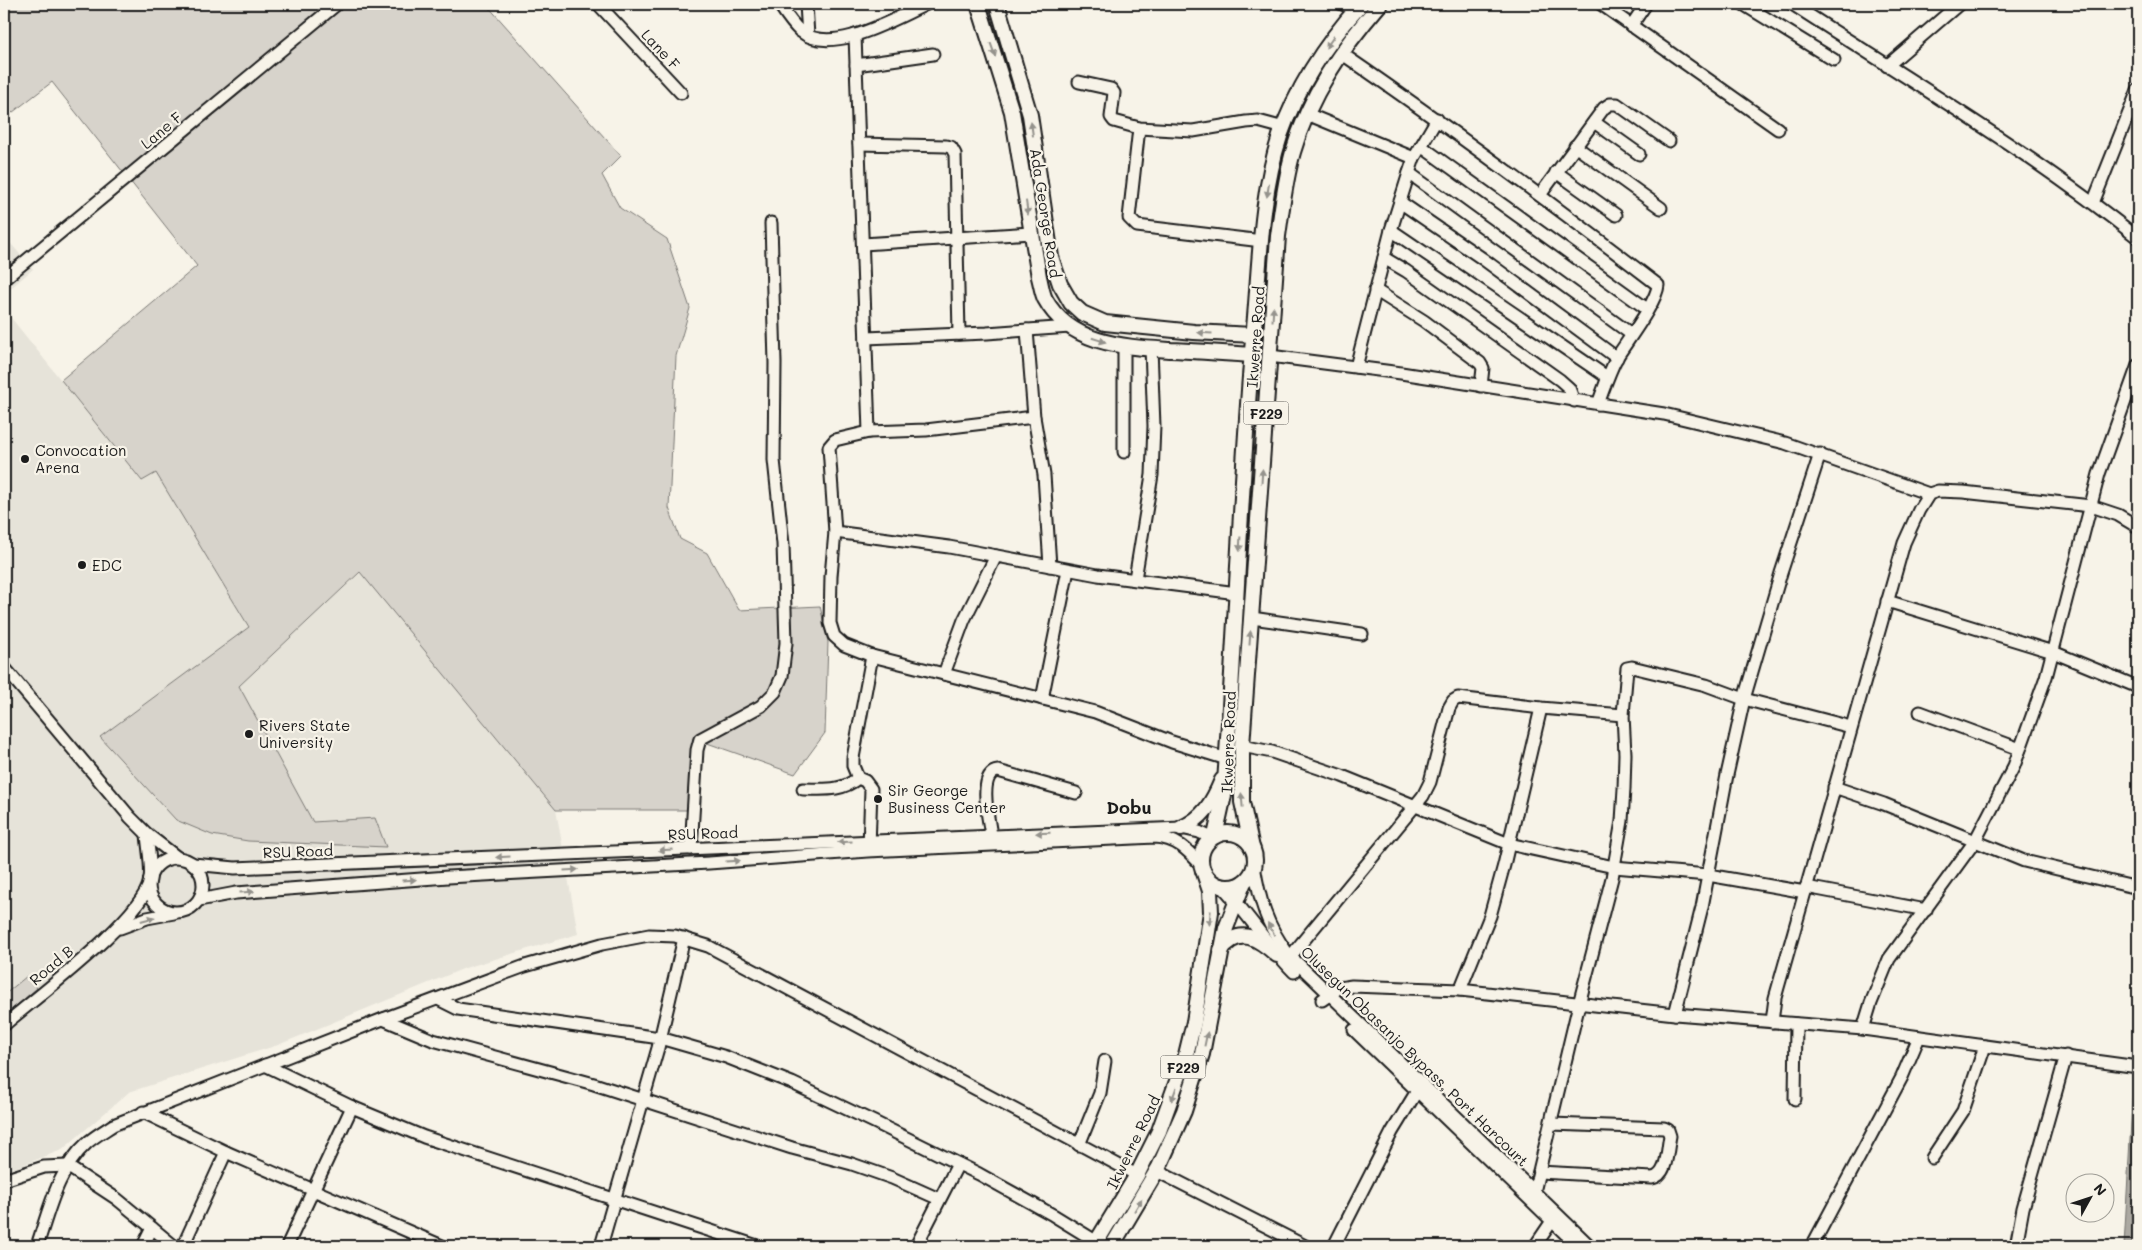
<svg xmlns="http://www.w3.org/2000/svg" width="2142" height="1250" font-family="Mali,sans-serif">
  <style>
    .built { fill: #e6e3d9 }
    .green { fill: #d7d3cb; stroke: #7a7874 }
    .water { fill: #aca9a2; stroke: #72716c }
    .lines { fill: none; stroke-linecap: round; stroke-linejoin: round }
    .minor-casing { stroke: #1c1c1c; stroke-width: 15 }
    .major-casing { stroke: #1c1c1c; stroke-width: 18 }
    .minor { stroke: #f7f3e8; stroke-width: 11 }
    .major { stroke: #f7f3e8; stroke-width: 14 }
    .oneway { fill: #94928c }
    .poi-dot { fill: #1c1c1c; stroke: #f7f3e8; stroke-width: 2 }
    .labels { text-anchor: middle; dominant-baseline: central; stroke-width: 4.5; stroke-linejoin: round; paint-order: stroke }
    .shield { fill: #f7f3e8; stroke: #5e5c59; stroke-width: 1 }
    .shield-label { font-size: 14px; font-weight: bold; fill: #1c1c1c }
    .street-label { font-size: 15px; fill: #1c1c1c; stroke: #f7f3e8 }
    .poi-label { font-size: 15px; fill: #1c1c1c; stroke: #f7f3e8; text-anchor: start }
    .quarter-label { font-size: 18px; font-weight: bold; fill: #1c1c1c; stroke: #f7f3e8 }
  </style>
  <rect width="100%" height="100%" fill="#f7f3e8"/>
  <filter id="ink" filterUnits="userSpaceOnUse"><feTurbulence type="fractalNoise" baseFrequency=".02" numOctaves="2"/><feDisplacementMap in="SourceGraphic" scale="10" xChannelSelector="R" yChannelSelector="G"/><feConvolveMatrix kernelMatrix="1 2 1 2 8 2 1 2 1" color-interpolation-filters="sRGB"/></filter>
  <g filter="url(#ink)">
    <g class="built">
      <path d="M4 236 33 269 4 294Z"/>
      <path d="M4 309 141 480 156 472 267 658 361 572 556 810 578 934 465 968 278 1045 129 1092 62 1150 4 1172Z"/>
    </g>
    <g class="green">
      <path d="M4 4H486L621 156 602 175 620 208 667 239 690 308 676 356 669 508 680 539 707 553 739 610 820 606 828 642 825 733 795 774 693 738 688 810H556L360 572 239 686 313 822 375 818 386 847 248 841 212 835 176 820 100 737 249 627 156 473 142 481 61 380 197 266 52 82 4 119Z"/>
      <path d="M27 976 37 988 4 1016V995Z"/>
    </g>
    <path class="water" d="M2138 998V1246H2124Z"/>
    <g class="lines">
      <g class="minor-casing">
        <g id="minor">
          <path d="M598 4 681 93"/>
          <path d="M779 4C785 13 792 24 800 31 832 57 895 18 927 4"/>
          <path d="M806 4 808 36"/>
          <path d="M1342 4 1356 9"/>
          <path d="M1601 4 1778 129"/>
          <path d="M1743 4 1834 60"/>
          <path d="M1792 4C1909 80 2029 151 2138 238"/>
          <path d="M1631 26 1646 4"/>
          <path d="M855 35 869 432"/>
          <path d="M1341 53C1449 127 1554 205 1658 285 1657 302 1627 341 1617 357 1609 372 1604 388 1598 404"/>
          <path d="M856 65 933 54"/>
          <path d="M1887 66 1959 4"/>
          <path d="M1079 82 1111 89 1114 93 1111 117 1114 121 1139 128 1193 131 1246 122 1258 121 1284 128"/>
          <path d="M1307 114 1414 158"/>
          <path d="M1594 122 1639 154"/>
          <path d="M1139 128 1129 218 1137 226 1262 241"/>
          <path d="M859 144 946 146 951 147 955 154 959 334"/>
          <path d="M1421 146 1647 309"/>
          <path d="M1575 146 1661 208"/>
          <path d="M1556 172 1616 215"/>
          <path d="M1409 173 1631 334"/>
          <path d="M1540 195 1604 108 1610 104H1617L1669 141"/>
          <path d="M1400 202 1483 259 1617 358"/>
          <path d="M2093 203 2138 90"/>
          <path d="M1391 230 1607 377"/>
          <path d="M863 244 1031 233"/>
          <path d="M1384 258 1406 271 1560 380 1569 388 1574 401"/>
          <path d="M4 279 337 4"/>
          <path d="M1375 290 1424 321 1480 363 1483 368 1481 386"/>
          <path d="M1027 330 1034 417 1044 475 1050 566"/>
          <path d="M866 338 987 333 1070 327"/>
          <path d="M1270 356 1401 373 1664 414 1785 443 1929 494"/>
          <path d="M1356 367 1391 230 1409 173 1414 158 1437 119"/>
          <path d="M1034 417 926 430 869 432 835 440 829 447 835 532 831 576 830 623 834 636 844 645 872 656 1095 712 1172 742 1227 759"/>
          <path d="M1124 452V345"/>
          <path d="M835 532 949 547 1098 575 1237 593"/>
          <path d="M1135 579 1152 475 1154 426 1151 348"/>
          <path d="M1887 601 2053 652 2138 687"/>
          <path d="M1252 618 1362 634"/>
          <path d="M4 667 130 817 147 834 178 858"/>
          <path d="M944 674 964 620 996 556"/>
          <path d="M1042 699 1068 570"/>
          <path d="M1920 712 2020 749"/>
          <path d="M1242 746 1272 752 1342 776 1509 844 1614 867 1708 875 1805 892"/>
          <path d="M1834 787 1884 804 2024 861 2138 888"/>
          <path d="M803 789C824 789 841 792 858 778"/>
          <path d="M991 835C989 821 977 773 998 771L1076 793"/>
          <path d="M869 847 871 789 865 781 858 778 853 766V758L872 656"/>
          <path d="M691 849 697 750 700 739 761 706 775 692 782 676 786 643 783 544 774 460 775 363 771 223"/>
          <circle cx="176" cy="885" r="27"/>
          <path d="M193 864 235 868 1181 828 1199 832 1212 838"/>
          <path d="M1254 866C1260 902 1266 924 1288 954L1590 1246"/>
          <path d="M1223 887C1248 914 1267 945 1294 972"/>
          <path d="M1806 887 1926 910"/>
          <path d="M199 900 236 893 448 877 709 863 868 851 1155 837C1176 838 1188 850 1201 865"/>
          <path d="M120 928 147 918 174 913"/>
          <path d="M1290 957 1423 796 1430 782 1449 708 1453 701 1458 698 1541 708 1623 715"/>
          <path d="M1460 990 1490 916 1504 865 1541 708"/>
          <path d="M438 999 458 1009 660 1038 726 1057 792 1083 874 1122 979 1174 1053 1215 1097 1242"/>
          <path d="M1322 1000 1339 988 1352 986 1460 990 1675 1014 1863 1029 2138 1067"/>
          <path d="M1675 1014 1702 907 1727 775 1744 699 1781 573 1820 454"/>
          <path d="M383 1019 433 1040 594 1084 792 1148 852 1164 892 1178 939 1199"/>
          <path d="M1772 1022 1775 998 1904 543 1919 510 1929 494 1938 491 1963 492 2091 506 2118 515 2138 527"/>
          <path d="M4 1025C35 998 144 917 150 880 152 866 148 849 147 834"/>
          <path d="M1863 1029 1871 1003 1889 959 1975 841 2014 766 2046 677 2099 474 2138 365"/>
          <path d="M1354 1030 1578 1246"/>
          <path d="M265 1065 352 1107 424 1137 757 1246"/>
          <path d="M1795 1099 1796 1024"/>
          <path d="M143 1112 226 1152 442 1246"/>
          <path d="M1079 1145 1100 1093 1105 1061"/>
          <path d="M1932 1158 1963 1111 1985 1046"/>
          <path d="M1157 1171 1305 1246"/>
          <path d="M1539 1172 1652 1178C1668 1176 1667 1149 1670 1136L1668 1130 1664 1128 1551 1124"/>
          <path d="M4 1180 44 1167 67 1166 117 1199 174 1246"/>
          <path d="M1534 1192 1579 1004 1612 878 1622 821 1624 789 1625 754 1623 715 1627 668 1632 667 1706 685 1744 699 1851 727"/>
          <path d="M37 1246C49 1210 58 1169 87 1143 95 1136 104 1131 113 1125L383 1019 525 966 602 944 649 935 675 936 708 946 1137 1175"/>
          <path d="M143 1246 152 1228"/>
          <path d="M183 1246 226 1152"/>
          <path d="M287 1246 352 1107"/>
          <path d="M601 1246 658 1048 684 938"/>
          <path d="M916 1246 958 1164"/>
          <path d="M1334 1246 1392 1132 1417 1091"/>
          <path d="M1535 1246 1552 1221"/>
          <path d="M1812 1246 1902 1077 1919 1037"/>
          <path d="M2016 1246 2023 1208 2066 1056"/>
        </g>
      </g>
      <g class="major-casing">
        <g id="major">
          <path d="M978 4 1012 112 1039 277C1041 284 1042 293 1045 299 1070 345 1125 347 1171 350 1197 351 1224 353 1251 355"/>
          <path d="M997 4 1030 115 1051 257 1060 284 1071 303 1082 313 1105 323 1194 332 1253 335"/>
          <path d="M1181 828C1203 819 1213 802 1222 780"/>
          <circle cx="1228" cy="860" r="27"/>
          <path d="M1215 836 1224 795C1236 640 1240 483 1254 328 1260 265 1260 197 1280 136 1297 87 1327 42 1361 4"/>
          <path d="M1252 848 1242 802V746L1278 236C1282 208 1285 180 1293 152 1309 96 1342 48 1380 4"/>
          <path d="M1221 950C1240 925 1259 939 1277 955"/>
          <path d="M1094 1246 1137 1175 1159 1131 1185 1059 1194 1022 1211 912 1210 891 1203 870"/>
          <path d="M1112 1246 1159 1167 1184 1111 1202 1054 1226 928 1244 882"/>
        </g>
      </g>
      <use href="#minor" class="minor"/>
      <use href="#major" class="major"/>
    </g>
    <defs><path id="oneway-solid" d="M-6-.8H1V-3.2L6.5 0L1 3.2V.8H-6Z" transform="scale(1.25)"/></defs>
    <g class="oneway">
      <use href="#oneway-solid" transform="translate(1330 42) rotate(125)"/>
      <use href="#oneway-solid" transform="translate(993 50) rotate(70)"/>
      <use href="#oneway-solid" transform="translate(1032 129) rotate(-98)"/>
      <use href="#oneway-solid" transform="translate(1268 190) rotate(99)"/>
      <use href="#oneway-solid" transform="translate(1027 208) rotate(82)"/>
      <use href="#oneway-solid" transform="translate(1273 314) rotate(-86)"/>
      <use href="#oneway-solid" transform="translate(1205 333) rotate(-176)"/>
      <use href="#oneway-solid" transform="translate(1099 340) rotate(17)"/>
      <use href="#oneway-solid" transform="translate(1262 476) rotate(-86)"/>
      <use href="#oneway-solid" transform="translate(1240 544) rotate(93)"/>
      <use href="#oneway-solid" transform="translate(1250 638) rotate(-86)"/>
      <use href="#oneway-solid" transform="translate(1242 800) rotate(-95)"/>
      <use href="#oneway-solid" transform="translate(1043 833) rotate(178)"/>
      <use href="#oneway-solid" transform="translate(845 842) rotate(177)"/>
      <use href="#oneway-solid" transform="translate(666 850) rotate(177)"/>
      <use href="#oneway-solid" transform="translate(503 857) rotate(177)"/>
      <use href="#oneway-solid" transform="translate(733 861) rotate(-4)"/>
      <use href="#oneway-solid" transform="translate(571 870) rotate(-3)"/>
      <use href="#oneway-solid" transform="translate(409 880) rotate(-4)"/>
      <use href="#oneway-solid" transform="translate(247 892) rotate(-4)"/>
      <use href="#oneway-solid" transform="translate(1210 918) rotate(95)"/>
      <use href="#oneway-solid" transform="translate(148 919) rotate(-15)"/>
      <use href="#oneway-solid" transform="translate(1271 929) rotate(-118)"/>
      <use href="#oneway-solid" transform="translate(1206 1039) rotate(-78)"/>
      <use href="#oneway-solid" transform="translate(1174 1094) rotate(110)"/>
      <use href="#oneway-solid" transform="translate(1138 1205) rotate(-59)"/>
    </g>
  </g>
  <g class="poi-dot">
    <circle cx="25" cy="459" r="5"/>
    <circle cx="82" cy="565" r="5"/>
    <circle cx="249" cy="734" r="5"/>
    <circle cx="878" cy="799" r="5"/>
  </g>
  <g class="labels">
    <g class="shield">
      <rect x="1243.5" y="401.5" width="45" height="23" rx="4"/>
      <rect x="1160.5" y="1055.5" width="45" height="23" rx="4"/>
    </g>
    <g class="shield-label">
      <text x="1266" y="413">F229</text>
      <text x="1183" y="1067">F229</text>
    </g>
    <g class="street-label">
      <text transform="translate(661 49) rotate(47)">Lane F</text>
      <text transform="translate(161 130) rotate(-40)">Lane F</text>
      <text transform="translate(1046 213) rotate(81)">Ada George Road</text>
      <text transform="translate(1255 337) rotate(-86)">Ikwerre Road</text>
      <text transform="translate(1228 742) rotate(-88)">Ikwerre Road</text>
      <text transform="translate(703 833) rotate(-2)">RSU Road</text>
      <text transform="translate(298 851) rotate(-2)">RSU Road</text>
      <text transform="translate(51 965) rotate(-40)">Road B</text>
      <text transform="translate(1415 1056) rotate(44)">Olusegun Obasanjo Bypass, Port Harcourt</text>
      <text transform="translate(1133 1142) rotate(-64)">Ikwerre Road</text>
    </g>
    <g class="poi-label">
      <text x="35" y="450">Convocation<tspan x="35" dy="17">Arena</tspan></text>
      <text x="92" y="565">EDC</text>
      <text x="259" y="725">Rivers State<tspan x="259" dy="17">University</tspan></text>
      <text x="888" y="790">Sir George<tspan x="888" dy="17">Business Center</tspan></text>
    </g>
    <g class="quarter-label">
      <text x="1129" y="807">Dobu</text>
    </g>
  </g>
  <rect width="2142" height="1250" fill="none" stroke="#f7f3e8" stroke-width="20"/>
  <rect x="10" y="10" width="2122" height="1230" fill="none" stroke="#1c1c1c" stroke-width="2" filter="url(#ink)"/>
  <g transform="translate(2090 1198) rotate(50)"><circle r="24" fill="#f7f3e8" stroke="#9f9d96"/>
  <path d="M0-4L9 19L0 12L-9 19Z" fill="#1c1c1c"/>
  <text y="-8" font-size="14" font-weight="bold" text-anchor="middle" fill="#1c1c1c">N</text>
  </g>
</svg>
